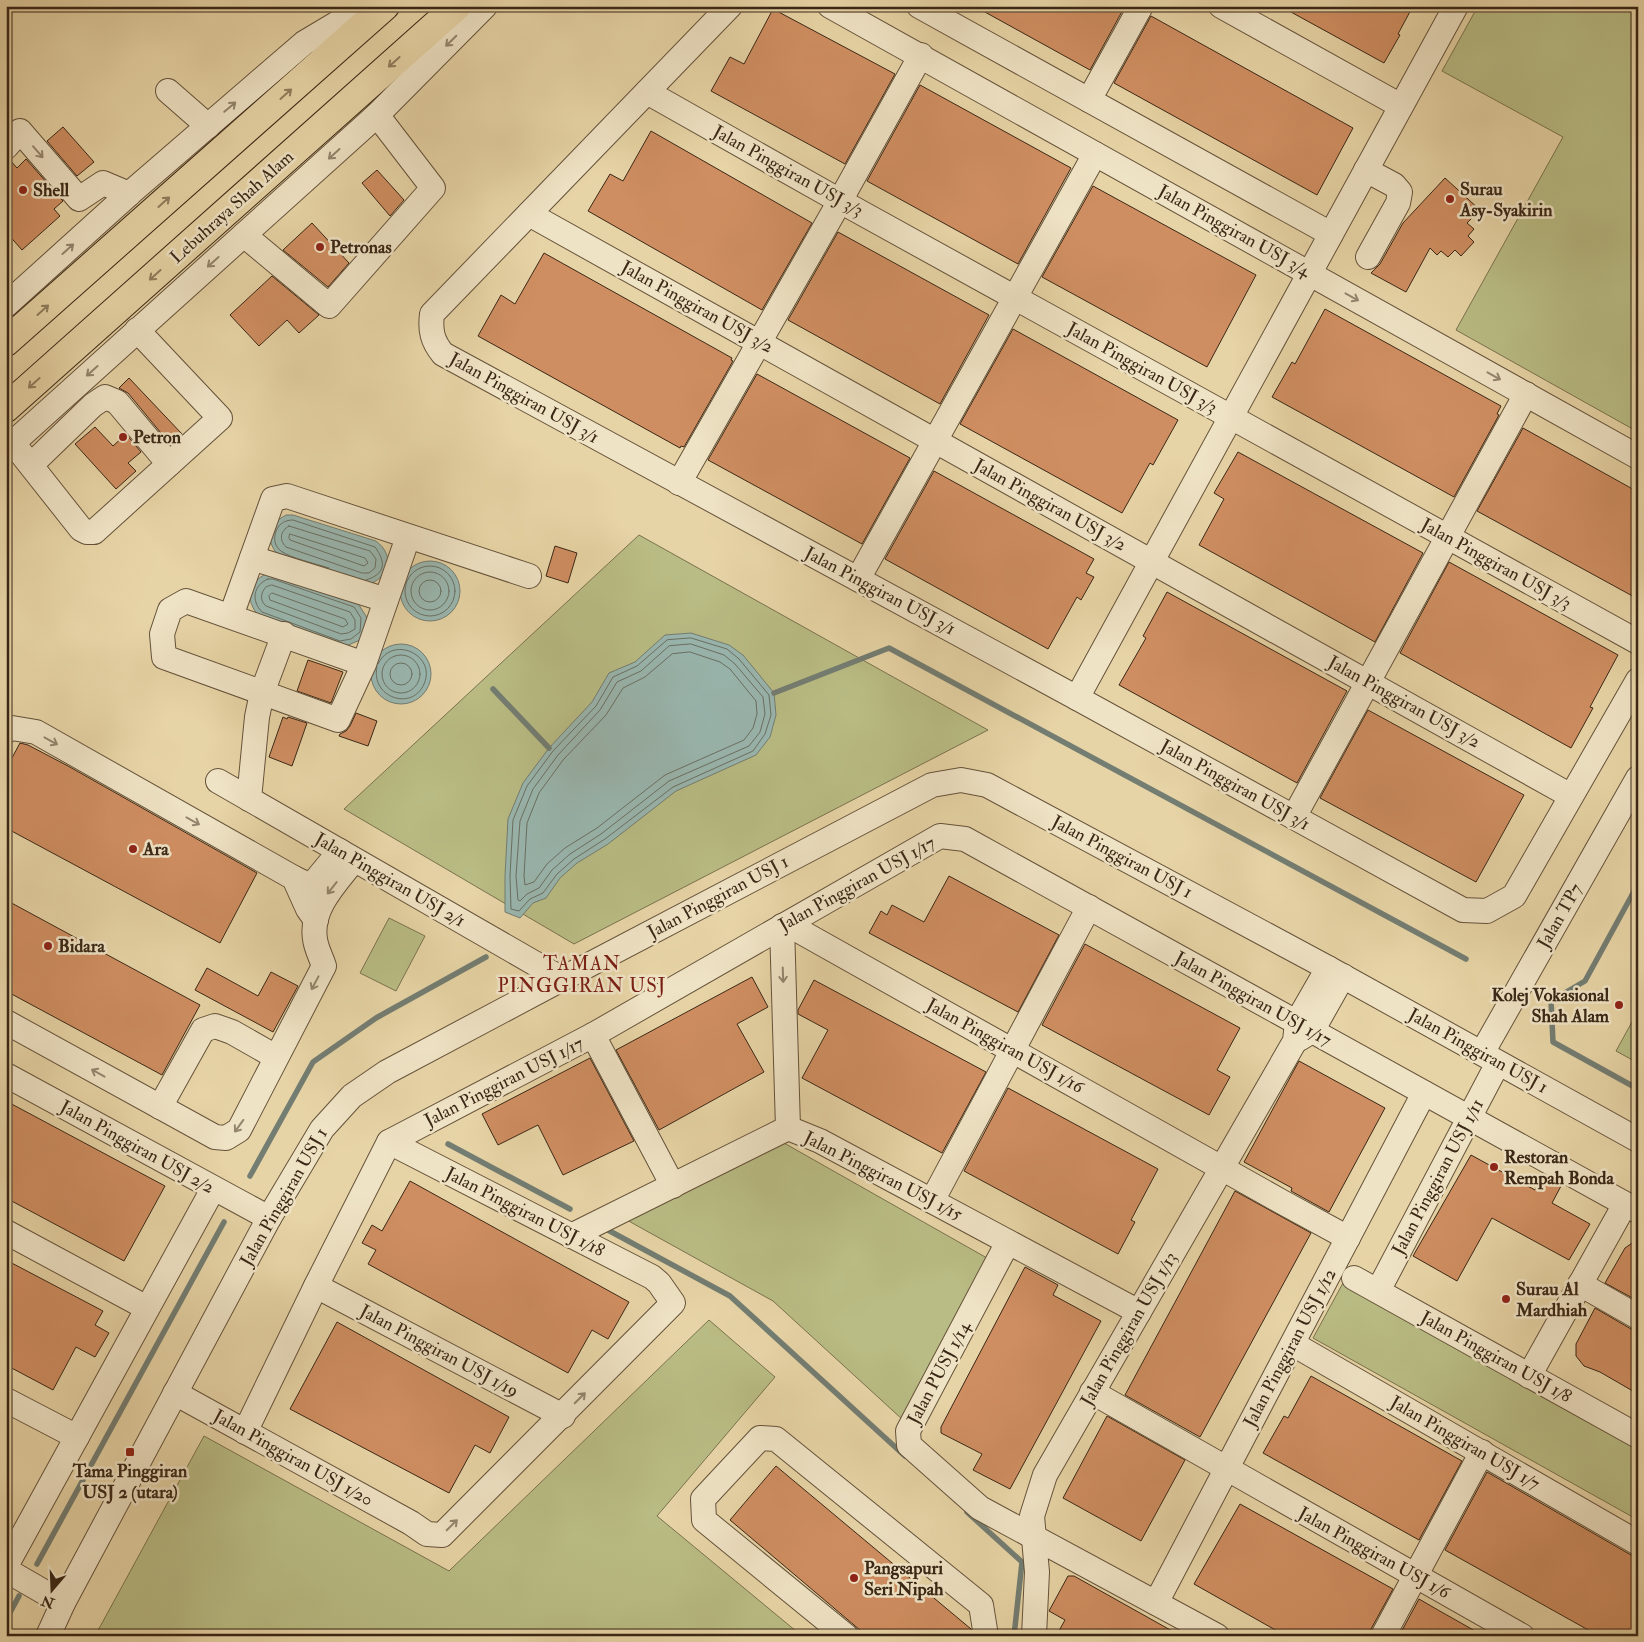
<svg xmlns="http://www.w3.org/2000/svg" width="1644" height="1642" font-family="'IM FELL Double Pica',serif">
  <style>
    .green { fill: #b9bc84; stroke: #7a724d }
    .water { fill: #99b7b0; stroke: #737d72 }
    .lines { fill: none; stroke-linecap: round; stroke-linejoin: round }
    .shore { stroke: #6a6f63; stroke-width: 1 }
    .stream { stroke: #737d72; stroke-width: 5.5 }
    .building { fill: #cf8e61; stroke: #3a2716 }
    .minor-casing { stroke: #65523a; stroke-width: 26 }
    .highway-casing { stroke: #3a2716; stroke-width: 30 }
    .minor { stroke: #efe3c5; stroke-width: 24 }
    .highway { stroke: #e7d4a6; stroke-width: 28 }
    .oneway { stroke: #94856e }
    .oneway2 { stroke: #907e5e }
    .poi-dot { fill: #8f2418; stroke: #efe3c5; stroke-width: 2 }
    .labels { text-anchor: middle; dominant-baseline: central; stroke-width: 5; stroke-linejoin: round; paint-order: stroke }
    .street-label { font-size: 18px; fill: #3a2716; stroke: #efe3c5 }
    .poi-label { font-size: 18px; font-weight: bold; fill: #3a2716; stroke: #efe3c5; text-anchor: start }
    .neighbourhood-label { font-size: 19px; letter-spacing: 1px; fill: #7a1f14; stroke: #efe3c5 }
  </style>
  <rect width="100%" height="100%" fill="#e7d4a6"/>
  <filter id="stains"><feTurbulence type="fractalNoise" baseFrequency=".004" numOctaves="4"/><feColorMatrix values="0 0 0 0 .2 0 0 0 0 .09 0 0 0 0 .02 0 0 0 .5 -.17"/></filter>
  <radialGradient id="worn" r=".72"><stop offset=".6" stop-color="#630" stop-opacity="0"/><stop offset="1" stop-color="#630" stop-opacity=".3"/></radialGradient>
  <g class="green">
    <path d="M1478 6H1638V432L1456 330 1563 137 1442 71Z"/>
    <path d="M639 535 988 730 574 944 344 809Z"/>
    <path d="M389 918 425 936 396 991 360 973Z"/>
    <path d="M1638 1011V1063L1616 1051Z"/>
    <path d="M784 1143 987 1258 903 1420 773 1301 625 1219Z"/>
    <path d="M1343 1283 1638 1445V1520L1313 1338Z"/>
    <path d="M709 1320 775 1377 657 1516 802 1636H95L204 1436 449 1571Z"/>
  </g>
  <g class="water">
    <path d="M286 515H293L376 541C396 556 389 578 367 585L280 557C265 542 267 525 286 515Z"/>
    <circle cx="430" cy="591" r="30"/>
    <path d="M266 574 356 602 359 605 366 616 367 621 365 635 360 640 346 646 259 616C245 601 247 583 266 574Z"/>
    <path d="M691 633 729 645 743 655 774 693 776 715 770 737 756 755 676 791 608 844 577 863 560 878 546 898 533 903 520 918 505 912V876L508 819 523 783 549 748 592 702 609 673 635 662 665 635Z"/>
    <circle cx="401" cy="674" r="30"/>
  </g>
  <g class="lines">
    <g class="shore">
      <path d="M289 526 370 551 376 559 375 568 369 573H362L286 547C279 540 280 531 289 526Z"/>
      <path d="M290 534 365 558 368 563 364 566 290 540 289 538Z"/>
      <circle cx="430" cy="591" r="25"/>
      <path d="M329 568C317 564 290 558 281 551 274 546 273 537 277 529 280 523 286 520 293 520L375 547C386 562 386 574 366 580"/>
      <circle cx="430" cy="591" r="19"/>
      <path d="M268 579H273L354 607 361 618 360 632 351 639 340 641 262 612C251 601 253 585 268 579Z"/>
      <circle cx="430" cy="591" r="11"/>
      <path d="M272 585 350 612 355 620V629L348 633 341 634 266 606C260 601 260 593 266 587Z"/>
      <path d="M272 593 345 619 348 624 343 627 270 600 269 596Z"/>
      <path d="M691 638 727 649 739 659 769 695 771 715 765 734 753 751 673 787 605 839 574 859 557 874 543 893 530 899 519 911 511 909 510 876 513 820 527 786 553 751 596 706 613 677 637 666 667 640Z"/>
      <path d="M691 644 724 655 735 664 763 697 765 714 760 732 749 746 669 781 601 834 570 854 552 870 539 888 527 894 520 901 518 900 516 876 520 821 533 789 558 755 600 710 617 682 641 671 669 646Z"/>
      <path d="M690 652 720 662 730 669 756 701 757 714 753 728 744 740 665 775 597 828 565 848 547 864 534 882 525 885 524 876 527 823 539 793 563 760 606 715 623 688 645 677 672 654Z"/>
      <circle cx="401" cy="674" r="19"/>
      <circle cx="401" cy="674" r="11"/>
      <path d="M377 667C370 697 412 712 424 684 437 655 392 634 378 664"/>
    </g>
    <g class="stream">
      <path d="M493 689 549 748"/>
      <path d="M774 693 889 648 1466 959"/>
      <path d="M1638 884 1585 981 1551 1001 1553 1042 1638 1089"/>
      <path d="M448 1144 570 1209"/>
      <path d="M250 1176 313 1062 376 1018 486 957"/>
      <path d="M606 1229 730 1296 905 1456"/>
      <path d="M967 1512 1022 1562 1014 1636"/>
      <path d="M37 1564 224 1222"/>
      <path d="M6 1620 19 1596"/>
    </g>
  </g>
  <g class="building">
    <path d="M974 6H1125L1090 70Z"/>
    <path d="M1280 6H1413L1398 34 1400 35 1384 63Z"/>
    <path d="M773 9 895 74 845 164 711 91 730 57 744 64Z"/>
    <path d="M1151 16 1353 128 1317 195 1114 83Z"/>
    <path d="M920 85 1071 168 1018 264 867 181Z"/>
    <path d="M63 127 94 162 77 176 47 141Z"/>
    <path d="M651 131 812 223 762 310 588 211 610 174 623 181Z"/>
    <path d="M26 159 63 201 54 209 60 216 22 250 6 232V160H10L17 168Z"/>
    <path d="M377 170 404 200 390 216 362 183Z"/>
    <path d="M1445 178 1480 210 1467 223 1474 229 1468 236 1474 242 1461 256 1455 250 1448 257 1441 251 1437 255 1430 248 1406 292 1371 273 1380 264 1403 223Z"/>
    <path d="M1093 186 1256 275 1207 367 1042 277Z"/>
    <path d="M312 223 349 263 328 287 283 250Z"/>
    <path d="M838 232 989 315 940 404 788 320Z"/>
    <path d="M544 253 732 358 731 360 733 361 684 447 681 446 680 448 478 336 501 295 515 304Z"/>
    <path d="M272 276 319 315 299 333 287 320 259 346 230 315Z"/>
    <path d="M1325 309 1501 406 1497 414 1499 415 1454 497 1272 397 1292 362 1295 364Z"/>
    <path d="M1013 329 1178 420 1153 465 1150 463 1122 513 960 424Z"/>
    <path d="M757 374 910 458 862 544 708 460Z"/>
    <path d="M129 378 182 434 170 444 128 393 119 388Z"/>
    <path d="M95 427 113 446 126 434 141 452 128 463 136 471 116 489 75 444Z"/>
    <path d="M1523 428 1638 492V599L1477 511Z"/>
    <path d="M1238 452 1423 553 1375 642 1199 545 1224 499 1214 493Z"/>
    <path d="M934 471 1094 559 1086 573 1094 577 1081 600 1077 597 1048 649 885 559Z"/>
    <path d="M555 546 577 553 568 583 546 576Z"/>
    <path d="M1449 562 1618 655 1590 707 1593 708 1571 748 1400 653Z"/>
    <path d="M1167 592 1347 691 1297 783 1119 685 1146 638 1143 636Z"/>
    <path d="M308 660 343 672 331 703 297 691Z"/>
    <path d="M1368 710 1524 795 1476 882 1320 798Z"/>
    <path d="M356 713 377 721 368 746 339 736 340 734 346 731 350 726Z"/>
    <path d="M283 717 287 719 288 717 307 723 292 766 269 757Z"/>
    <path d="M20 743 28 745 68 766 257 873 220 943 6 828V769Z"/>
    <path d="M949 876 1059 935 1018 1012 869 933 881 911 887 915 892 905 924 922Z"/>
    <path d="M6 900 200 1005 162 1075 6 991Z"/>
    <path d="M1085 944 1240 1028 1217 1070 1230 1077 1209 1115 1042 1025Z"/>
    <path d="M207 968 258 996 271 972 298 986 273 1032 195 990Z"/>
    <path d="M752 977 768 1007 737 1024 764 1072 659 1130 616 1050Z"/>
    <path d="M814 980 986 1072 942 1153 802 1078 828 1030 798 1014V1010Z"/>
    <path d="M590 1058 634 1141 563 1175 538 1125 498 1145 482 1114Z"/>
    <path d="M1299 1061 1385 1108 1329 1212 1291 1191 1292 1188 1244 1162Z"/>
    <path d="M1008 1088 1158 1169 1131 1220 1135 1222 1118 1254 964 1171Z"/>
    <path d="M6 1101 165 1186 124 1261 6 1198Z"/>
    <path d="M1471 1155 1535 1190 1543 1176 1561 1186 1552 1203 1590 1224 1569 1260 1492 1218 1457 1281 1413 1256Z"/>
    <path d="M410 1181 629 1302 608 1339 592 1330 568 1373 368 1264 376 1250 362 1243 372 1225 382 1231Z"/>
    <path d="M1235 1191 1311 1233 1200 1437 1125 1395Z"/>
    <path d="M1638 1239V1301L1605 1283 1625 1248Z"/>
    <path d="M6 1260 103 1311 95 1325 109 1333 95 1357 76 1347 53 1390 6 1365Z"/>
    <path d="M1025 1267 1058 1285 1053 1295 1101 1321 1010 1489 973 1470 982 1454 941 1433V1427Z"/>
    <path d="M1595 1308 1631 1329 1638 1331V1394L1600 1372 1584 1366 1576 1356V1344Z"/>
    <path d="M337 1322 509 1417 490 1453 475 1445 449 1493 290 1409Z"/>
    <path d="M1311 1376 1462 1461 1419 1540 1263 1453 1284 1416 1288 1418Z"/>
    <path d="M1107 1416 1185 1460 1141 1541 1063 1498Z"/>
    <path d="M776 1466 971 1629 972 1636H867L730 1520Z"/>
    <path d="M1487 1472 1631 1555 1638 1557V1636H1599L1445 1550Z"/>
    <path d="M1240 1504 1393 1589 1371 1629 1369 1636H1286L1194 1584Z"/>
    <path d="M1068 1576H1074L1181 1636H1056L1065 1620 1049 1611Z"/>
    <path d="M1419 1599 1438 1610 1484 1636H1399Z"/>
  </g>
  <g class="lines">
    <g class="minor-casing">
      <g id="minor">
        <path d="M730 6 432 314C430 330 432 341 443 354L1077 698 1463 910 1487 911 1514 896 1638 680"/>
        <path d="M830 6 1638 457"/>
        <path d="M919 6 1331 234"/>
        <path d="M1221 6 1401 106"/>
        <path d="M168 91 208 126"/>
        <path d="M647 92 840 201 1638 642"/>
        <path d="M1089 100 1141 6"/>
        <path d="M6 147 20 131 79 199 103 183 129 194"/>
        <path d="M1366 170 1394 185 1400 192 1398 203 1368 257"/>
        <path d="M529 214 1571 796"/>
        <path d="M244 235 329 306 433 188 377 115"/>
        <path d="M6 305 129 194 304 43 366 6"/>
        <path d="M13 443 81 529 87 532H94L220 418 137 330"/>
        <path d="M6 449 377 115 485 6"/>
        <path d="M31 465 93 405 105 397 117 402 169 464"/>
        <path d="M679 483 840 201 921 55"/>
        <path d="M252 558 386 600"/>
        <path d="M858 579 1095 154"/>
        <path d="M231 616 273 499 287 496 529 576"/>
        <path d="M364 664 186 601 170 610 162 634 164 657 338 720 364 664 408 537"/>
        <path d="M1077 698 1456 6"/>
        <path d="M6 731 12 728 36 732 294 878 308 909 316 920"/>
        <path d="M218 781 562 979"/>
        <path d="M249 799 257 717 262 693 284 634"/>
        <path d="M1294 817 1526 394"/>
        <path d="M294 878 311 886 340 851"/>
        <path d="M787 924 1282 1202 1348 1238"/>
        <path d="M782 926 788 1128"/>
        <path d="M6 1022 215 1137 226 1138 239 1130 324 966C321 957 316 948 315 939 310 908 337 882 354 860"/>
        <path d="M593 1035 673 1186"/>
        <path d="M1299 1039 1312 1031 1343 976"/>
        <path d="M1482 1053 1638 778"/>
        <path d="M6 1075 269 1218"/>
        <path d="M160 1107 203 1030 215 1026 232 1032 276 1057"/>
        <path d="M932 1201 1089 907"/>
        <path d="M6 1232 147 1308"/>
        <path d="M571 1236 788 1128 820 1141 1139 1312"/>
        <path d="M1008 1242 908 1431 909 1445 980 1508 1217 1636"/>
        <path d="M1354 1278 1638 1436"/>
        <path d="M1580 1284 1638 1317"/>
        <path d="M316 1286 563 1416"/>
        <path d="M1378 1291 1498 1063"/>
        <path d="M1293 1344 1638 1543"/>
        <path d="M1529 1376 1625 1204"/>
        <path d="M1092 1392 1522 1636"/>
        <path d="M175 1393 411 1523 427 1534 442 1535 673 1303 659 1283 652 1277 389 1142"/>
        <path d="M6 1400 77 1437"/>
        <path d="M245 1432 316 1286 389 1142 593 1035 940 836 965 839 1638 1211"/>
        <path d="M6 1566 213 1189"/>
        <path d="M6 1570 63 1603"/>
        <path d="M1156 1603 1424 1093"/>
        <path d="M48 1636 63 1603 269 1218 322 1129 352 1096 387 1072 562 979 932 785 961 780 987 785 1328 968 1638 1140"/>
        <path d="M846 1636 704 1520 703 1499 760 1438 776 1439 981 1605 986 1636"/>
        <path d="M1034 1636 1037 1572 1032 1516 1045 1475 1295 1041 1297 1022 1328 968"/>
        <path d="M1383 1636 1482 1452"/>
      </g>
    </g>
    <g class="highway-casing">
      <g id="highway">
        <path d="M6 342 385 6"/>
        <path d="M6 408 457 6"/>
      </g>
    </g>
    <use href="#minor" class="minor"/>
    <use href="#highway" class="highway"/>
  </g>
  <defs><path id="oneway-shaft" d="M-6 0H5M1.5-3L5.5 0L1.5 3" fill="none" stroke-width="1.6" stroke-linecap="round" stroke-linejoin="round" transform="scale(1.25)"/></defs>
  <g class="oneway">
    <use href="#oneway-shaft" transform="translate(451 41) rotate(135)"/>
    <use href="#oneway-shaft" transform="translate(230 107) rotate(-40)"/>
    <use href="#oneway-shaft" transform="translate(38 152) rotate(49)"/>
    <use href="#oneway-shaft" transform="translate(334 154) rotate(138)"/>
    <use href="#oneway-shaft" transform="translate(68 249) rotate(-42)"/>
    <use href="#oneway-shaft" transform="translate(213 262) rotate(138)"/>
    <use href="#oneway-shaft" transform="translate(1352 297) rotate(29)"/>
    <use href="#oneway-shaft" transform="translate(92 371) rotate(138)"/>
    <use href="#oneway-shaft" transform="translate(1494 376) rotate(29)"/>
    <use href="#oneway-shaft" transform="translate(51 741) rotate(29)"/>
    <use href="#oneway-shaft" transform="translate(193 821) rotate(29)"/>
    <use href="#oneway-shaft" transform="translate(332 888) rotate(128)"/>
    <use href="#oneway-shaft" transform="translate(783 975) rotate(88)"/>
    <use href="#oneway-shaft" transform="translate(315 983) rotate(118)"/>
    <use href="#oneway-shaft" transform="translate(98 1073) rotate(-151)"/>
    <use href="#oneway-shaft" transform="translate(239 1126) rotate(126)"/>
    <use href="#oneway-shaft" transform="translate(580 1398) rotate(-45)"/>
    <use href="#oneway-shaft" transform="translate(452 1525) rotate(-45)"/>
  </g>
  <g class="oneway2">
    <use href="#oneway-shaft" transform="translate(394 62) rotate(138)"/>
    <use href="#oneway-shaft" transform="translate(286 94) rotate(-42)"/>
    <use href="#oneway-shaft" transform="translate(164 202) rotate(-42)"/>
    <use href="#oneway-shaft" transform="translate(155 275) rotate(138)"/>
    <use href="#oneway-shaft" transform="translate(43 310) rotate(-42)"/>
    <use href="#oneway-shaft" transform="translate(34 383) rotate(138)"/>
  </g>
  <g class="poi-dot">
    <circle cx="23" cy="190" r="5"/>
    <circle cx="1450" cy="199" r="5"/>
    <circle cx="320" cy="247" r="5"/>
    <circle cx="123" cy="437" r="5"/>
    <circle cx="133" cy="849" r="5"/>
    <circle cx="48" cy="946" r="5"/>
    <circle cx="1619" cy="1005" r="5"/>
    <circle cx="1494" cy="1167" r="5"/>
    <circle cx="1506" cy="1299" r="5"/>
    <rect x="125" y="1447" width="10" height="10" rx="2.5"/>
    <circle cx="854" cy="1578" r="5"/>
  </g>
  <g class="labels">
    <g class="street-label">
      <text transform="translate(788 171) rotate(29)">Jalan Pinggiran USJ 3/3</text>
      <text transform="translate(232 207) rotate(-42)">Lebuhraya Shah Alam</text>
      <text transform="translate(1234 231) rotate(29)">Jalan Pinggiran USJ 3/4</text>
      <text transform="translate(697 307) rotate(29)">Jalan Pinggiran USJ 3/2</text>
      <text transform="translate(1142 368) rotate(29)">Jalan Pinggiran USJ 3/3</text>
      <text transform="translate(524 398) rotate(29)">Jalan Pinggiran USJ 3/1</text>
      <text transform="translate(1050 505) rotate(29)">Jalan Pinggiran USJ 3/2</text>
      <text transform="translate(1496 564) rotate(29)">Jalan Pinggiran USJ 3/3</text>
      <text transform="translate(880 591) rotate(28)">Jalan Pinggiran USJ 3/1</text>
      <text transform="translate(1404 702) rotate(29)">Jalan Pinggiran USJ 3/2</text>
      <text transform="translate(1235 785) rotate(29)">Jalan Pinggiran USJ 3/1</text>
      <text transform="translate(1122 857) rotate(28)">Jalan Pinggiran USJ 1</text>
      <text transform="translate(390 880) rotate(30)">Jalan Pinggiran USJ 2/1</text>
      <text transform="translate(857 884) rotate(-29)">Jalan Pinggiran USJ 1/17</text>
      <text transform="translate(718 897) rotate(-28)">Jalan Pinggiran USJ 1</text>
      <text transform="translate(1560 916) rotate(-60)">Jalan TP7</text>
      <text transform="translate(1253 999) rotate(29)">Jalan Pinggiran USJ 1/17</text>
      <text transform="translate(1005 1046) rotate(29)">Jalan Pinggiran USJ 1/16</text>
      <text transform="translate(1478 1051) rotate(29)">Jalan Pinggiran USJ 1</text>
      <text transform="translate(504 1082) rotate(-27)">Jalan Pinggiran USJ 1/17</text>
      <text transform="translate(137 1147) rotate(29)">Jalan Pinggiran USJ 2/2</text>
      <text transform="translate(883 1176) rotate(27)">Jalan Pinggiran USJ 1/15</text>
      <text transform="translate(1438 1177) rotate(-62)">Jalan Pinggiran USJ 1/11</text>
      <text transform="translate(284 1197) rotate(-60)">Jalan Pinggiran USJ 1</text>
      <text transform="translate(525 1212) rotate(27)">Jalan Pinggiran USJ 1/18</text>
      <text transform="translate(1129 1329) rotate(-60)">Jalan Pinggiran USJ 1/13</text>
      <text transform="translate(1290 1348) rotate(-62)">Jalan Pinggiran USJ 1/12</text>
      <text transform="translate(439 1351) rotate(28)">Jalan Pinggiran USJ 1/19</text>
      <text transform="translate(1496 1357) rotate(29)">Jalan Pinggiran USJ 1/8</text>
      <text transform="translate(939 1373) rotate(-62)">Jalan PUSJ 1/14</text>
      <text transform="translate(1465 1443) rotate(30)">Jalan Pinggiran USJ 1/7</text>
      <text transform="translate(293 1458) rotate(29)">Jalan Pinggiran USJ 1/20</text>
      <text transform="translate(1374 1553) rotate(29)">Jalan Pinggiran USJ 1/6</text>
    </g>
    <g class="poi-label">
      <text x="1460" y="189">Surau<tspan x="1460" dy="21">Asy-Syakirin</tspan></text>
      <text x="33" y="190">Shell</text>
      <text x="330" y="247">Petronas</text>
      <text x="133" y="437">Petron</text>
      <text x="143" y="849">Ara</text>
      <text x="58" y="946">Bidara</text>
      <text x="1609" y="995" text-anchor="end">Kolej Vokasional<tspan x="1609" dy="21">Shah Alam</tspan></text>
      <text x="1504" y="1157">Restoran<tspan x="1504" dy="21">Rempah Bonda</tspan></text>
      <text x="1516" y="1289">Surau Al<tspan x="1516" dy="21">Mardhiah</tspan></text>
      <text x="130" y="1471" text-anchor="middle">Tama Pinggiran<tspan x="130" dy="21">USJ 2 (utara)</tspan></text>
      <text x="864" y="1568">Pangsapuri<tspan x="864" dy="21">Seri Nipah</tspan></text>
    </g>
    <g class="neighbourhood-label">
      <text x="582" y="964">TAMAN<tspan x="582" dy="22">PINGGIRAN USJ</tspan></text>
    </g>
  </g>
  <rect width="1644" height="1642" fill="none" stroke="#e7d4a6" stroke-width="25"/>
  <rect x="8" y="8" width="1629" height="1627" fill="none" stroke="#3a2716" stroke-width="2.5"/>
  <rect x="12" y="12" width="1619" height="1617" fill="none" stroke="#3a2716"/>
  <g transform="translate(52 1590) rotate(199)" stroke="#efe3c5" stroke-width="4" paint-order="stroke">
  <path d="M0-4L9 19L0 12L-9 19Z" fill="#3a2716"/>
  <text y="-8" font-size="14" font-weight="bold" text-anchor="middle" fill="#3a2716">N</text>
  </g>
  <rect width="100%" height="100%" filter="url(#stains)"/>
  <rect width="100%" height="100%" fill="url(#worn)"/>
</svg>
